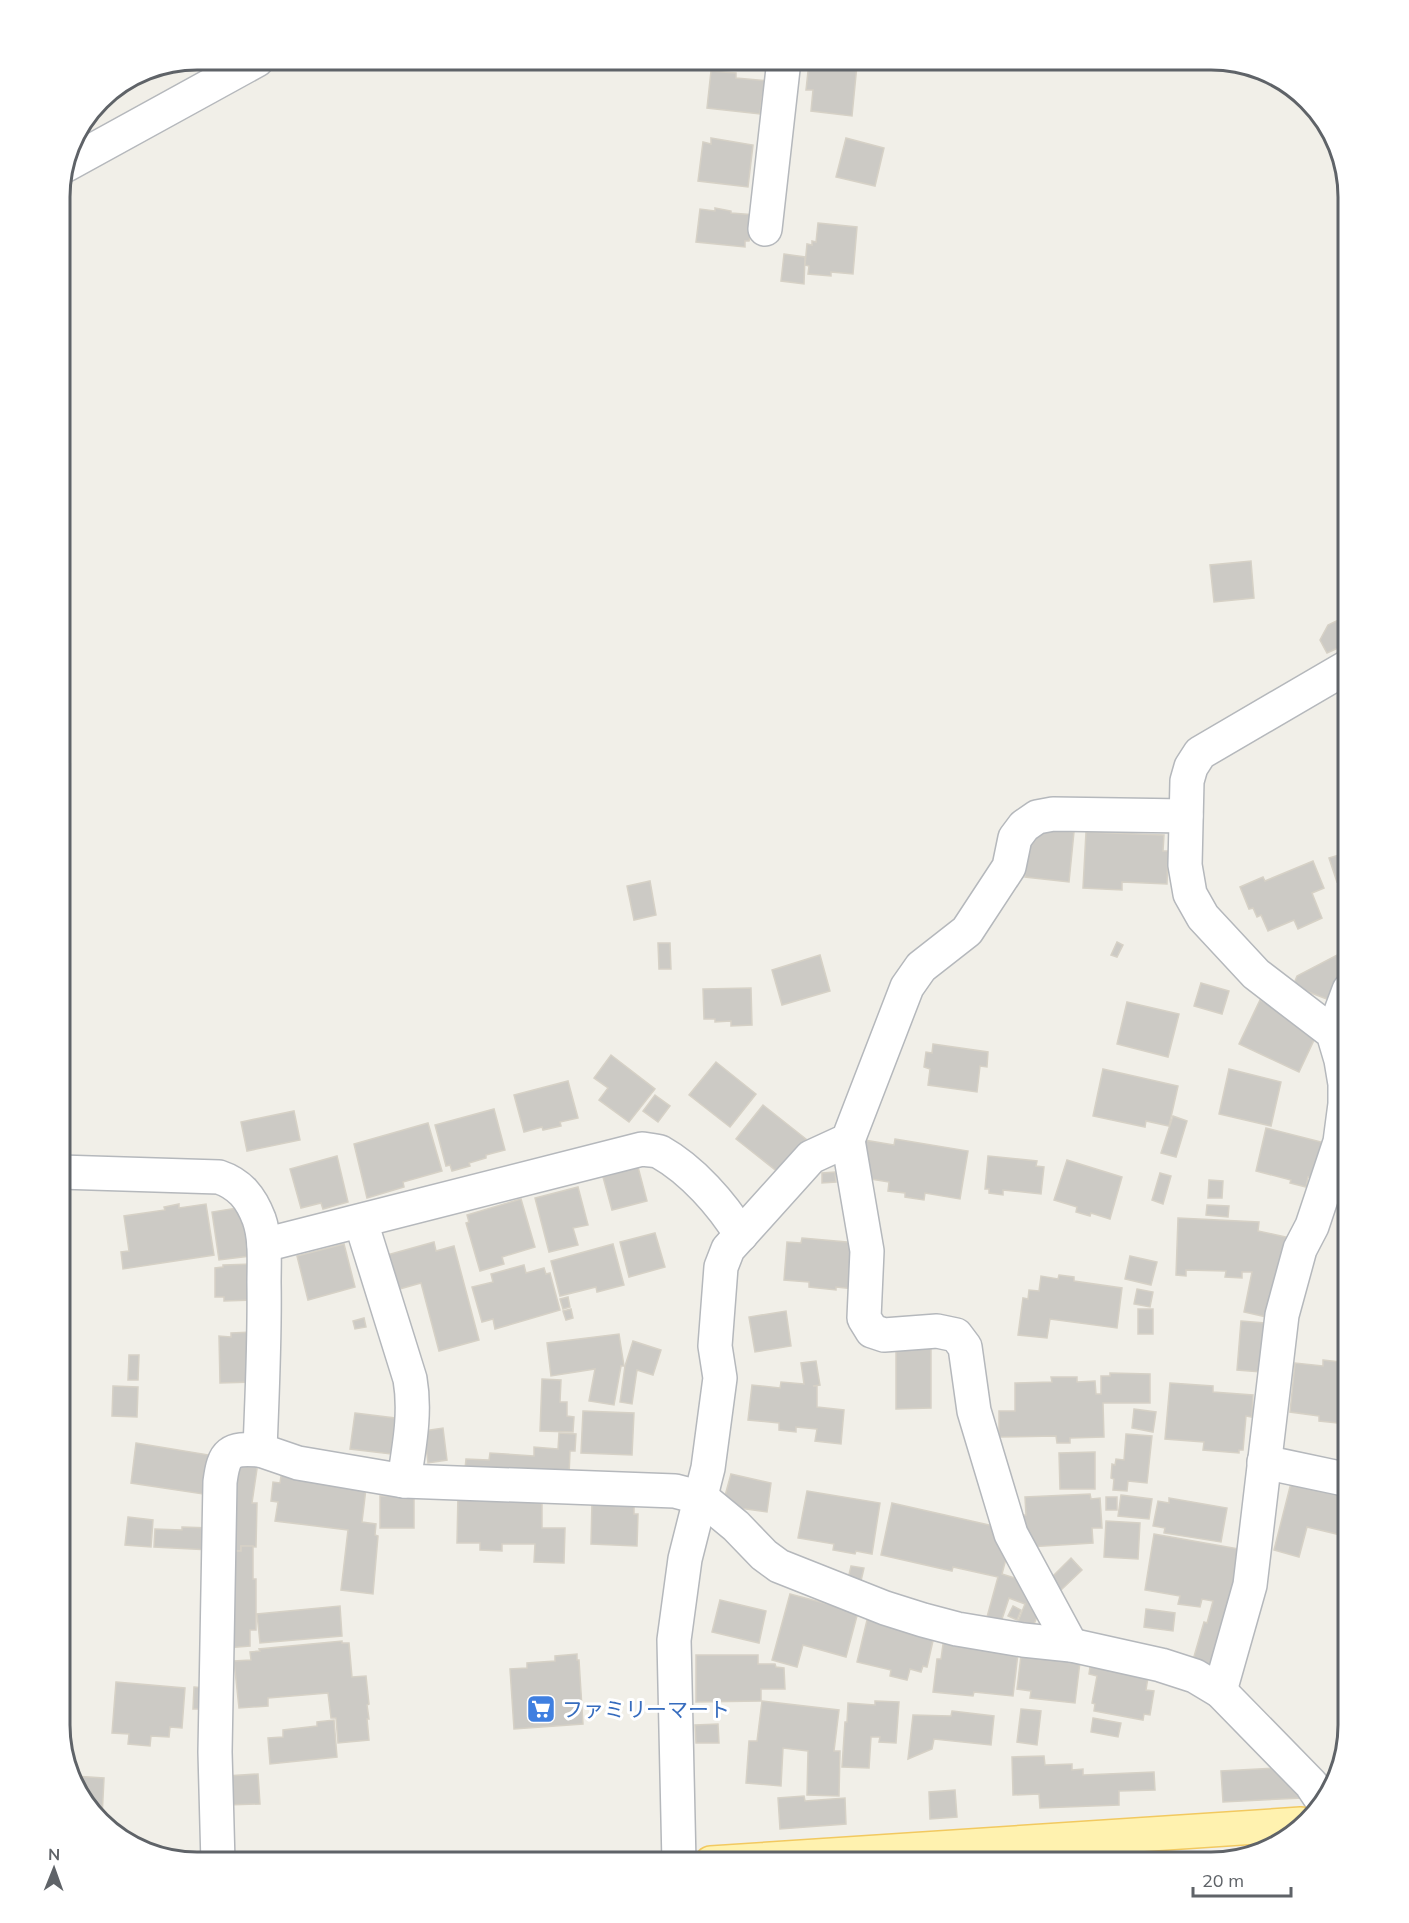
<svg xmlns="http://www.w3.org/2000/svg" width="1409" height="1923" font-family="Mulish,'Noto Sans JP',sans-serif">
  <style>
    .building { fill: #cccac5; stroke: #d6d1c6; stroke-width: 1.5 }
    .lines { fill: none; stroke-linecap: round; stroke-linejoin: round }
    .minor-casing { stroke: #b5b8bc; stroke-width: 36 }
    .major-casing { stroke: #f2c960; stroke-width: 36 }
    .minor { stroke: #fff; stroke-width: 33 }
    .major { stroke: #fff2af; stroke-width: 33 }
    .labels { text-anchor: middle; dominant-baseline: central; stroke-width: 6; stroke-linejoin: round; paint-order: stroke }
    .shop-label { font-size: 21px; fill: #366cbe; stroke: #fff; text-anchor: start }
    .rim { fill: none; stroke: #5f6368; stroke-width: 3 }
  </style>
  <rect width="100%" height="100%" fill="#f1efe8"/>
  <g class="building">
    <path d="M816 61 857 65 852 116 811 111 813 90H806L809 62 816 63Z"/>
    <path d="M711 71 736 73V78L771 81 769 98 762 97 760 114 707 108Z"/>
    <path d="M711 138 753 145 748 187 698 181 703 142 711 144Z"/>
    <path d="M846 138 884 148 875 186 836 177Z"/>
    <path d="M715 208 731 211V213L756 215 749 241H745V247L696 242 700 209 715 211Z"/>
    <path d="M818 223 857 227 853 274 831 272V276L808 274 809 266 805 265 807 244 812 245V241L816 242Z"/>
    <path d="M784 254 805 257 804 284 781 281Z"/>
    <path d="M1251 561 1254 598 1214 602 1210 565Z"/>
    <path d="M1349 615V643L1327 653 1320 640 1328 625Z"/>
    <path d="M1038 828 1074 832 1069 882 1025 877 1030 831Z"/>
    <path d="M1086 832 1164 835 1163 851H1168L1167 884 1122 882V890L1083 888Z"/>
    <path d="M1349 852V879L1337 882 1329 858Z"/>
    <path d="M1313 861 1324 888 1312 893 1322 918 1298 929 1294 920 1268 931 1261 915 1257 917 1253 908 1249 909 1240 887 1263 877 1265 881Z"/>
    <path d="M650 881 656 915 634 920 627 886Z"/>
    <path d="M1117 942 1123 945 1117 957 1111 955Z"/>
    <path d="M658 943H670L671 969H659Z"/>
    <path d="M1346 950 1349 951 1348 964 1342 961Z"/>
    <path d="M1339 954 1343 956 1340 966 1346 968 1332 1001 1293 986 1297 976Z"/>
    <path d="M820 955 830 991 782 1005 772 970Z"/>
    <path d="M1201 983 1229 991 1222 1014 1194 1006Z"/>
    <path d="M751 988 752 1025 731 1026V1021L715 1022V1019H704L703 989Z"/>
    <path d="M1260 1000 1284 1012 1306 1026 1304 1032 1315 1038 1299 1072 1239 1044Z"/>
    <path d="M1127 1002 1179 1014 1168 1057 1117 1044Z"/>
    <path d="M933 1044 988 1052 987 1067 980 1066 977 1092 928 1085 930 1069 924 1067 926 1052 932 1053Z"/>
    <path d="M611 1055 655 1089 629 1122 599 1100 608 1088 594 1078Z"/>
    <path d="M716 1062 756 1094 730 1127 689 1095Z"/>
    <path d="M1103 1069 1178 1086 1169 1126 1146 1121 1145 1127 1093 1116Z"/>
    <path d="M1229 1069 1281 1082 1271 1126 1219 1114Z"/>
    <path d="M568 1081 578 1118 560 1122 561 1126 543 1130 542 1127 524 1132 514 1095Z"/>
    <path d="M655 1095 670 1106 658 1122 643 1111Z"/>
    <path d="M763 1105 806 1139 779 1173 736 1139Z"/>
    <path d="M494 1109 505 1150 486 1155V1158L469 1163 470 1166 452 1171 450 1165 446 1166 435 1125Z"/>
    <path d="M294 1111 300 1140 247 1151 241 1122Z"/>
    <path d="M1173 1116 1187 1121 1176 1157 1161 1153Z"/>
    <path d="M428 1123 442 1171 403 1182 404 1187 367 1198 354 1144Z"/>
    <path d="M1266 1128 1325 1143 1316 1179 1308 1177 1306 1187 1290 1183 1291 1180 1256 1171Z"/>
    <path d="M895 1139 968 1151 960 1199 925 1193 924 1200 905 1197V1193L888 1191 889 1182 871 1179 864 1140 894 1145Z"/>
    <path d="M337 1156 348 1202 323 1209 321 1203 301 1208 290 1169Z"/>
    <path d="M988 1156 1037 1161 1036 1166 1044 1167 1041 1194 1003 1190V1195L989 1193V1189H985Z"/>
    <path d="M1067 1160 1122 1177 1110 1219 1091 1213 1090 1216 1076 1212 1077 1207 1054 1200Z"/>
    <path d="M638 1167 647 1201 612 1210 603 1177Z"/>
    <path d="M835 1172 836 1182 822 1183V1173Z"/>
    <path d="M1160 1173 1171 1176 1163 1204 1152 1200Z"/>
    <path d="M1209 1180 1223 1181 1222 1198H1208Z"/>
    <path d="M578 1187 588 1225 573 1228 578 1245 549 1252 535 1198Z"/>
    <path d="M521 1199 535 1247 502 1257 504 1264 480 1271 466 1223 469 1222 467 1215Z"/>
    <path d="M179 1204V1208L206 1204 214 1255 123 1269 121 1252 129 1251 124 1216 165 1210 164 1207Z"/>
    <path d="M1207 1205 1229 1206 1228 1217 1206 1215Z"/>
    <path d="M243 1207 250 1256 219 1260 212 1212Z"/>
    <path d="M1178 1218 1259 1222 1258 1231 1286 1237 1271 1318 1244 1312 1252 1272H1242V1278L1225 1277 1226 1271 1186 1270V1276L1176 1275Z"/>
    <path d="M655 1233 665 1267 629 1277 620 1242Z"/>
    <path d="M802 1238 858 1243 854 1289 836 1287V1290L809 1287V1282L784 1280 787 1242 801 1243Z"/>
    <path d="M434 1242 436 1251 454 1246 479 1340 439 1351 421 1283 396 1290 387 1255Z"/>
    <path d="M344 1244 355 1287 308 1300 297 1256Z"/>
    <path d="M613 1244 624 1285 597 1292 596 1287 560 1296 551 1261Z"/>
    <path d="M1130 1256 1157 1262 1151 1285 1125 1279Z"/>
    <path d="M253 1264 254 1300 224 1301V1297H215V1268L223 1267V1265Z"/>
    <path d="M524 1265 526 1273 544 1268 546 1274 550 1273 560 1310 495 1329 493 1319 482 1322 472 1287 493 1282 491 1274Z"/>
    <path d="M1059 1275 1074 1277V1281L1122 1288 1117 1328 1050 1319 1047 1338 1018 1335 1023 1298 1028 1299 1029 1290 1039 1291 1041 1276 1058 1279Z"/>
    <path d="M1137 1289 1153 1292 1150 1307 1134 1304Z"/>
    <path d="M568 1297 570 1307 563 1309 560 1299Z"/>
    <path d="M571 1309 573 1318 566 1320 563 1311Z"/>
    <rect x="1138" y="1309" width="15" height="25"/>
    <path d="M786 1311 791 1346 755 1352 749 1317Z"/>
    <path d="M364 1318 366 1327 355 1329 353 1321Z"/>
    <path d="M1241 1321 1265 1323 1261 1372 1237 1370Z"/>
    <path d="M253 1332 254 1382 220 1383 219 1336 231 1337V1333Z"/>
    <path d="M619 1334 624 1366H621L614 1405 589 1401 595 1369 551 1376 547 1343Z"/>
    <path d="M633 1341 661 1350 653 1375 637 1370 632 1404 620 1402 625 1366Z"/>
    <path d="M896 1341H931V1408L896 1409Z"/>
    <path d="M129 1355H139L138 1380H128Z"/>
    <path d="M1323 1360 1349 1363V1418H1347V1424L1319 1421V1416L1290 1412 1295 1363 1323 1366Z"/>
    <path d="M816 1361 820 1385 813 1386H817V1407L844 1410 841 1444 815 1441 817 1429 796 1427V1432L779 1430V1423L748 1420 752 1385 780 1388 781 1382 804 1384 801 1363Z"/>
    <path d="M1110 1373 1150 1374V1403H1103L1104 1437 1070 1438V1443H1057L1056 1436 999 1437V1411H1015V1383L1052 1382 1051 1377H1077V1382L1095 1381 1096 1394H1101V1376H1110Z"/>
    <path d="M542 1379 561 1380 560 1402H567V1416L574 1417 573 1432 540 1431Z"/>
    <path d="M1170 1383 1213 1386V1392L1253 1395 1252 1417 1246 1416 1243 1450H1239V1453L1203 1450 1204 1442 1165 1439Z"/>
    <path d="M113 1386 138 1387 137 1417 112 1416Z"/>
    <path d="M1134 1409 1156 1412 1153 1432 1132 1428Z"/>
    <path d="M583 1411 634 1413 632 1455 581 1453Z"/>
    <path d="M355 1413 395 1418 391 1454 350 1449Z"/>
    <path d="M443 1428 447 1460 428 1463 424 1431Z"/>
    <path d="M559 1433 576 1434 575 1451H570L569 1476 465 1469 466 1459 489 1460 490 1453 534 1456V1447L558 1449Z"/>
    <path d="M1126 1434 1152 1436 1147 1483 1128 1481 1127 1491 1113 1490 1114 1479 1111 1478 1112 1464 1115 1465 1116 1459 1124 1460Z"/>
    <path d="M136 1443 209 1455 203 1494 131 1483Z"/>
    <path d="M1095 1452V1489H1060L1059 1453Z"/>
    <path d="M234 1458 258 1462 252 1503H257L256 1547 241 1546V1551H226Z"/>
    <path d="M282 1469 367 1480 362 1522 376 1524 375 1535 378 1536 373 1594 341 1590 348 1530 275 1521 278 1502 271 1501 273 1482 280 1483Z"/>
    <path d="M731 1474 771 1483 767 1512 739 1508 723 1503Z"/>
    <path d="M1292 1479 1349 1493V1520L1345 1536 1307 1527 1299 1557 1274 1550Z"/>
    <path d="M807 1491 880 1503 872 1554 856 1551 855 1554 833 1550 834 1544 798 1538Z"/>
    <path d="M458 1493 542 1494V1528H565L564 1563 534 1562 535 1544H502V1551L480 1550V1543H457Z"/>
    <path d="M1090 1494 1091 1499 1100 1498 1102 1528H1092L1093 1543 1028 1547 1020 1515H1026L1025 1497Z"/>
    <path d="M1121 1495 1152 1499 1149 1519 1118 1516Z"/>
    <rect x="380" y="1496" width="34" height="32"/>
    <rect x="1106" y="1497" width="11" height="13"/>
    <path d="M1169 1498 1227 1508 1221 1542 1164 1533 1165 1528 1153 1526 1158 1501 1169 1503Z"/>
    <path d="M592 1501 634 1503V1514H638L637 1546 591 1544Z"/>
    <path d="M892 1503 998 1527 1007 1555 1002 1574 1031 1583 1040 1609 1033 1627 1017 1624 1025 1604 1009 1598 1001 1622 987 1617 998 1577 953 1567 952 1571 881 1555Z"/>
    <path d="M128 1517 153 1520 151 1547 125 1545Z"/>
    <path d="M1106 1521 1140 1523 1138 1559 1104 1557Z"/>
    <path d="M182 1527 211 1528 210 1550 154 1547 155 1529 182 1530Z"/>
    <path d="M1154 1534 1245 1550 1218 1667 1193 1660 1204 1622 1207 1623 1213 1601 1202 1599 1200 1607 1178 1604 1180 1596 1145 1590Z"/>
    <path d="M241 1546H253V1579H256V1630H250V1646L226 1648 229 1551H241Z"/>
    <path d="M1071 1558 1082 1570 1061 1590 1050 1579Z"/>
    <path d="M851 1566 864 1568 861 1581 848 1579Z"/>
    <path d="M790 1594 858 1612 846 1657 803 1645 797 1667 772 1660Z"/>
    <path d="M720 1600 766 1611 759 1643 712 1632Z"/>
    <path d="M340 1606 342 1636 260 1643 257 1614Z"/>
    <path d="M1013 1606 1021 1610 1017 1620 1008 1616Z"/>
    <path d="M1146 1609 1175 1613 1173 1631 1144 1627Z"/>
    <path d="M868 1616 935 1632 927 1667 923 1666 921 1672 910 1669 907 1680 890 1676 891 1670 857 1662Z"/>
    <path d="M944 1637 1019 1645 1013 1696 974 1692 973 1696 933 1692 937 1659H941Z"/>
    <path d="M342 1641V1643H349L352 1677 366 1676 369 1704 367 1705 369 1719H367L369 1740 338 1743 336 1718H331L328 1693 268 1698V1706L239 1708 234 1661 251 1660 250 1652 260 1651 259 1649Z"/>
    <path d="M1022 1647 1080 1662 1075 1703 1030 1698 1031 1691 1017 1689Z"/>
    <path d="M577 1654V1660H579L583 1724 514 1729 510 1669 527 1668V1663L555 1661V1656Z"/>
    <path d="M696 1655H758V1664H775L776 1667 784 1668 785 1689H761V1701L696 1702Z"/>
    <path d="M1091 1660 1149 1671 1146 1690 1154 1691 1150 1715 1144 1714 1143 1720 1094 1711 1095 1704 1092 1703 1097 1676 1089 1674Z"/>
    <path d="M116 1682 185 1688 182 1728 170 1727 169 1737 151 1736 150 1746 128 1744 129 1734 112 1733Z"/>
    <path d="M194 1687 204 1688 203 1709H193Z"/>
    <path d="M762 1701 839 1710 834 1751H840L839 1796 807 1795 808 1751 783 1748 781 1786 746 1783 749 1741H757Z"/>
    <path d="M875 1701 899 1702 896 1743 879 1742 880 1737H871L869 1768 842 1767 845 1722H847L848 1703 875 1705Z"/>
    <path d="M1021 1709 1041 1711 1037 1745 1017 1742Z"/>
    <path d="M952 1711 994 1716 991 1745 934 1739 932 1749 908 1759 913 1715 951 1716Z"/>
    <path d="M1093 1718 1121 1723 1118 1737 1091 1732Z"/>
    <path d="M334 1720 337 1757 270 1764 268 1738 283 1737V1730L317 1726V1722Z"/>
    <path d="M718 1724 719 1743H696L695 1725Z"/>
    <path d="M1044 1756 1045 1765 1072 1764V1770L1083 1769V1775L1154 1772 1155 1790 1119 1791V1805L1040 1808 1039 1794 1013 1795 1012 1757Z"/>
    <path d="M1279 1768 1302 1798 1223 1802 1221 1771Z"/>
    <path d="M258 1774 260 1804 227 1805 226 1776Z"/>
    <path d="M74 1776 104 1778 102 1818 79 1795Z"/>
    <path d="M955 1790 957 1817 930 1819 929 1792Z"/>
    <path d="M804 1796 805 1801 845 1798 846 1824 780 1829 778 1798Z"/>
  </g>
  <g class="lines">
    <g class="minor-casing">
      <g id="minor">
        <path d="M66 165 257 60"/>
        <path d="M765 229 784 60"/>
        <path d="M1333 1033 1349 990"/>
        <path d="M848 1140 867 1251 864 1318 872 1331 884 1335 937 1331 956 1335 965 1347 974 1411 1011 1534 1071 1645"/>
        <path d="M60 1172 219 1177C240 1184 251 1198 259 1219 266 1239 264 1262 264 1283 265 1339 262 1394 260 1450L298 1463 404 1481 675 1491 702 1498 736 1526 764 1555 779 1566 885 1608 923 1620 957 1629 1023 1640 1071 1645 1161 1665 1195 1676 1220 1691 1311 1784 1323 1802"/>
        <path d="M361 1222 410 1379C416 1413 409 1447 404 1481"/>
        <path d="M264 1245 642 1149C647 1150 655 1150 660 1152 692 1170 722 1204 741 1235"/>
        <path d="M1264 1462 1349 1480"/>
        <path d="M1220 1691 1250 1585 1282 1315 1300 1249 1312 1226 1340 1142 1345 1104V1084L1341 1060 1333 1033 1256 974 1203 917 1190 894 1185 865 1187 781 1191 767 1200 753 1349 666"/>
        <path d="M218 1863 215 1752 220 1482C224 1452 229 1448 260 1450"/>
        <path d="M679 1863 674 1640 685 1559 708 1468 720 1378 715 1346 721 1267 728 1249 811 1157 848 1140 907 987 921 967 967 931 1009 867 1015 838 1024 826 1037 817 1053 814 1186 816"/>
      </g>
    </g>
    <g class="major-casing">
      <path id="major" d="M711 1863 1301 1824"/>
    </g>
    <use href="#minor" class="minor"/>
    <use href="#major" class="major"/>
  </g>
  <defs>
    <g id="supermarket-square" transform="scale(1.5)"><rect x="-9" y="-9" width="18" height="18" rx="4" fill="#3f7fe0" stroke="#fff"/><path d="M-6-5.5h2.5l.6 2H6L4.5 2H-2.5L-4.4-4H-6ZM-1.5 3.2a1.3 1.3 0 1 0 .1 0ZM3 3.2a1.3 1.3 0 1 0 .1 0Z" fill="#fff"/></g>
  </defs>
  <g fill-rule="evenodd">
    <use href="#supermarket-square" x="541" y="1709"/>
  </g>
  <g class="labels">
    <g class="shop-label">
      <text x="562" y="1709">ファミリーマート</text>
    </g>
  </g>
  <path d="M0 0H1409V1923H0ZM197 70H1211A127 127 0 0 1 1338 197V1725A127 127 0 0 1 1211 1852H197A127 127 0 0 1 70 1725V197A127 127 0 0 1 197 70Z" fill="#fff" fill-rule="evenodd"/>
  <path class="rim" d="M197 70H1211A127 127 0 0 1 1338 197V1725A127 127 0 0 1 1211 1852H197A127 127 0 0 1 70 1725V197A127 127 0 0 1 197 70Z"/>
  <g transform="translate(54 1869) rotate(1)" stroke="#ffffff" stroke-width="4.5" paint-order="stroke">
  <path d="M0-4.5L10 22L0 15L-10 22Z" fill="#5f6368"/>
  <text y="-9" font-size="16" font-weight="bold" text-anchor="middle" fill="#5f6368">N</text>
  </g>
  <path d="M1193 1887v9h98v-9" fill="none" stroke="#5f6368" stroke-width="3"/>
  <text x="1202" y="1887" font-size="18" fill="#5f6368" stroke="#ffffff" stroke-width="4.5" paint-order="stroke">20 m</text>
</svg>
